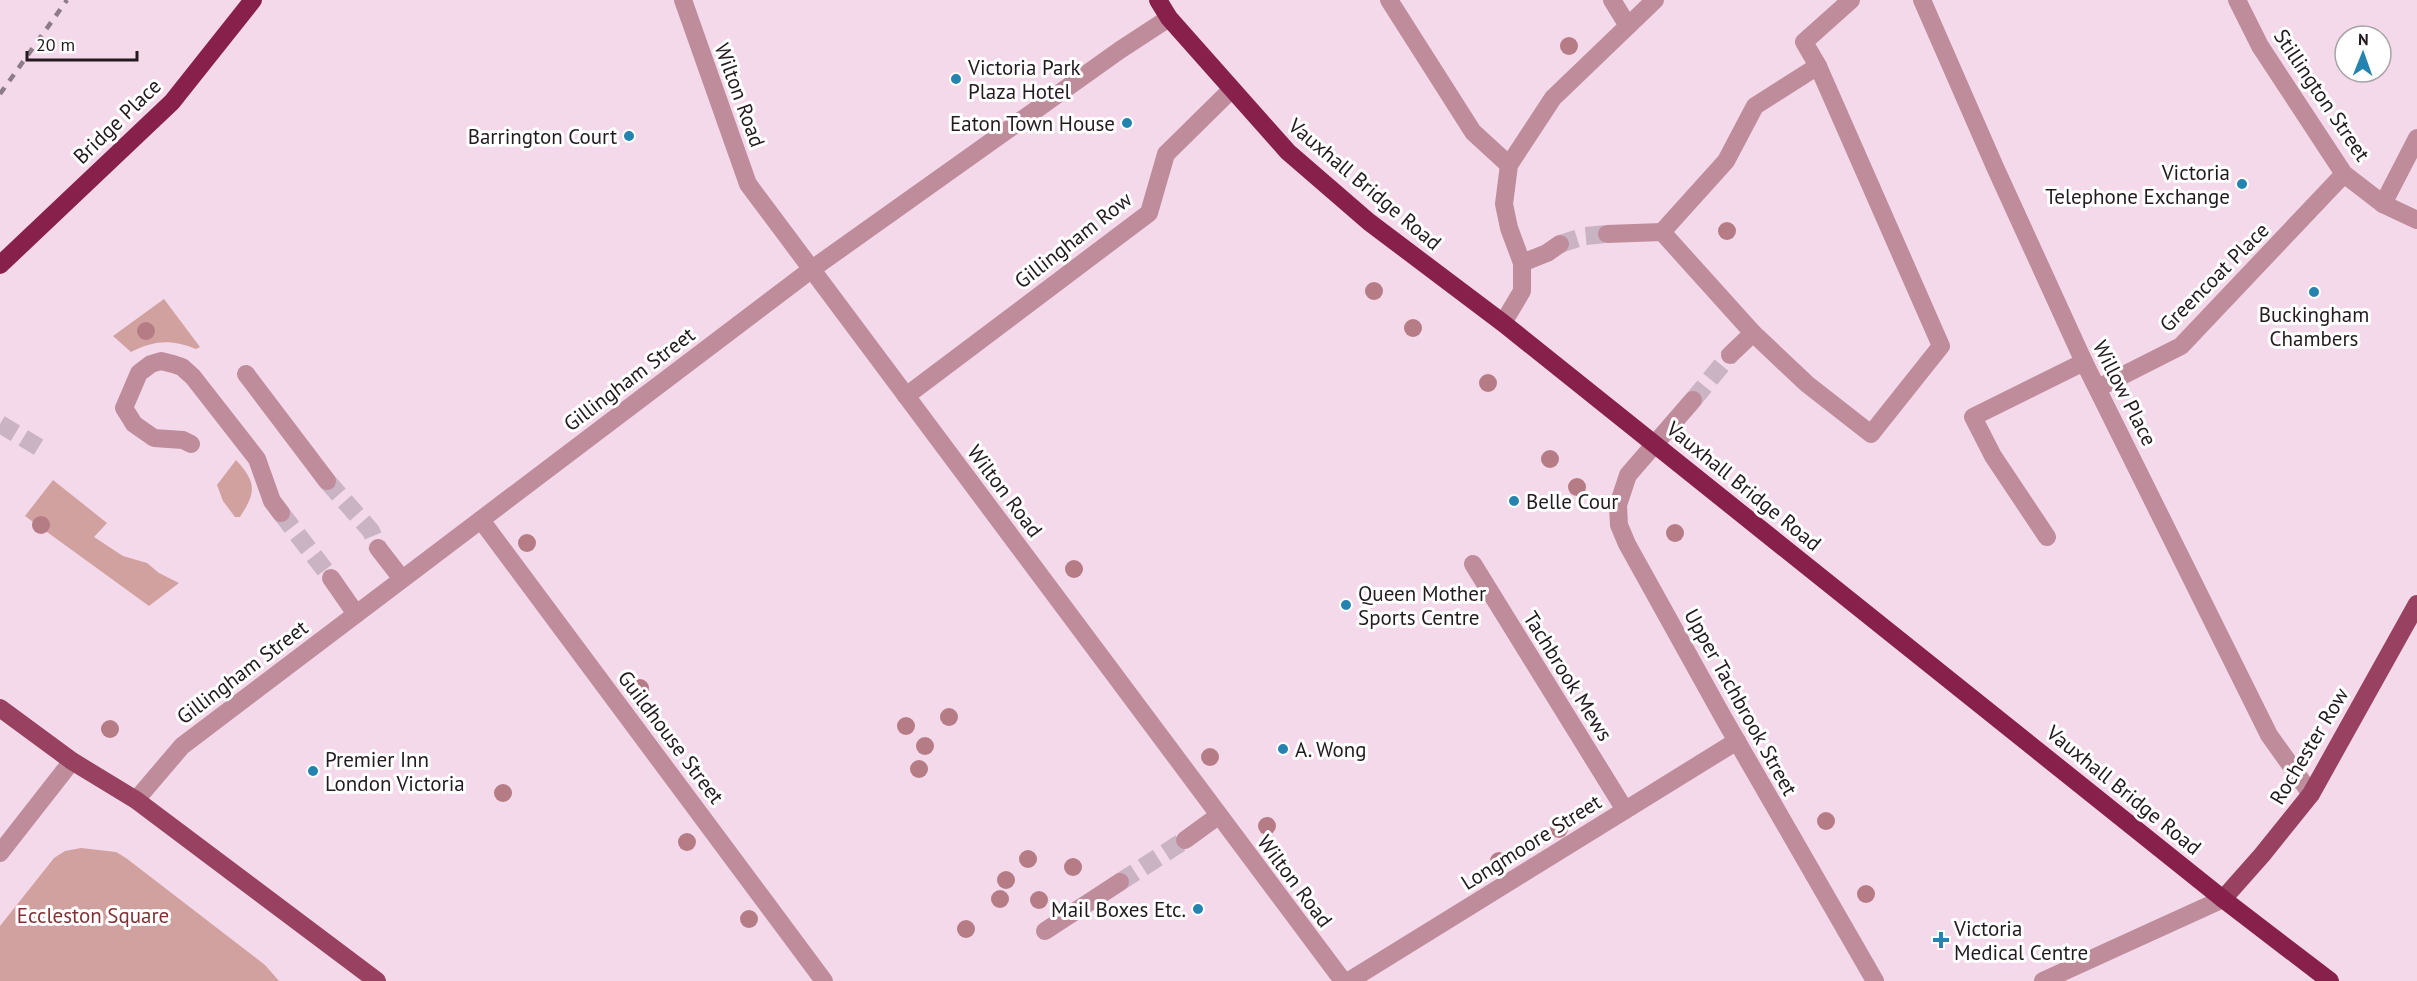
<svg xmlns="http://www.w3.org/2000/svg" width="2417" height="981" font-family="'PT Sans',sans-serif">
  <style>
    .green { fill: #d1a19f }
    .lines { fill: none; stroke-linecap: round; stroke-linejoin: round }
    .minor-tunnel { stroke: #cab3c2; stroke-width: 18; stroke-dasharray: 18 9; stroke-linecap: butt }
    .minor { stroke: #bf8c9b; stroke-width: 18 }
    .major { stroke: #984160; stroke-width: 18 }
    .highway { stroke: #88204c; stroke-width: 18 }
    .rail { stroke: #8d7b87; stroke-width: 4.5; stroke-dasharray: 8 8; stroke-linecap: butt }
    .tree { fill: #b67c86 }
    .poi-dot { fill: #2583af; stroke: #fff; stroke-width: 2 }
    .labels { text-anchor: middle; dominant-baseline: central; stroke-width: 6; stroke-linejoin: round; paint-order: stroke }
    .poi-label { font-size: 21px; fill: #231a20; stroke: #fff; text-anchor: start }
    .street-label { font-size: 21px; fill: #231a20; stroke: #fff }
    .park-label { font-size: 21px; fill: #833034; stroke: #fff }
  </style>
  <rect width="100%" height="100%" fill="#f4d9eb"/>
  <g class="green">
    <path d="M164 299 200 347 196 349C172 339 154 340 131 352L113 336Z"/>
    <path d="M236 460C257 483 256 492 240 517H235L223 501 217 485Z"/>
    <path d="M53 480 107 523 94 537 123 556 147 563 159 573 179 583 149 606 25 516Z"/>
    <path d="M81 848 116 852 126 858 265 965 279 981H0V926L54 858 65 851Z"/>
  </g>
  <g class="lines">
    <g class="minor-tunnel">
      <path d="M1560 244 1585 236 1607 234"/>
      <path d="M1693 400 1730 355"/>
      <path d="M0 424 40 448"/>
      <path d="M327 481 371 531 378 548"/>
      <path d="M281 513 331 578"/>
      <path d="M1120 882 1185 840"/>
    </g>
    <g class="minor">
      <path d="M683 0 748 184 1343 981"/>
      <path d="M1389 0 1473 132 1509 165"/>
      <path d="M1612 0 1628 26"/>
      <path d="M1922 0 1995 167 2084 362 2269 735 2311 794"/>
      <path d="M2237 0 2260 46 2344 174 2383 204 2417 220"/>
      <path d="M2383 204 2417 138"/>
      <path d="M1607 234 1662 232"/>
      <path d="M1522 263 1547 253 1560 244"/>
      <path d="M1503 323 1522 291V263L1509 228 1504 204 1509 165 1553 98 1655 0"/>
      <path d="M1753 333 1807 384 1871 434 1941 346 1818 66 1804 42 1851 0"/>
      <path d="M1730 355 1753 333 1662 232 1726 161 1755 106 1818 66"/>
      <path d="M246 374 327 481"/>
      <path d="M2098 388 2181 346 2344 174"/>
      <path d="M906 396 1149 213 1166 154 1231 90"/>
      <path d="M1693 400 1628 475 1618 505 1619 525 1627 544 1723 717 1875 981"/>
      <path d="M191 444 183 440 154 438 134 424 124 408 139 373 151 364 161 361 173 364 182 367 193 377 257 459 272 501 281 513"/>
      <path d="M481 520 824 981"/>
      <path d="M2047 537 1993 456 1973 417 2084 362"/>
      <path d="M378 548 402 579"/>
      <path d="M1473 564 1625 810"/>
      <path d="M331 578 356 614"/>
      <path d="M136 800 182 746 812 269 1120 50 1169 18"/>
      <path d="M1185 840 1218 816"/>
      <path d="M0 853 72 761"/>
      <path d="M1045 931 1120 882"/>
      <path d="M1349 981 1737 741"/>
      <path d="M2043 981 2223 899"/>
    </g>
    <g class="major">
      <path d="M0 708 72 761 136 800 377 981"/>
      <path d="M2223 899 2262 855 2311 794 2417 604"/>
    </g>
    <g class="highway">
      <path d="M1158 0 1169 18 1288 152 1369 222 1503 323 2223 899 2330 981"/>
      <path d="M0 265 172 102 253 0"/>
    </g>
    <path class="rail" d="M0 94 67 0"/>
  </g>
  <g class="tree">
    <circle cx="1569" cy="46" r="9"/>
    <circle cx="1727" cy="231" r="9"/>
    <circle cx="1374" cy="291" r="9"/>
    <circle cx="1413" cy="328" r="9"/>
    <circle cx="146" cy="331" r="9"/>
    <circle cx="1488" cy="383" r="9"/>
    <circle cx="1550" cy="459" r="9"/>
    <circle cx="1577" cy="487" r="9"/>
    <circle cx="41" cy="525" r="9"/>
    <circle cx="1675" cy="533" r="9"/>
    <circle cx="527" cy="543" r="9"/>
    <circle cx="1074" cy="569" r="9"/>
    <circle cx="640" cy="688" r="9"/>
    <circle cx="949" cy="717" r="9"/>
    <circle cx="906" cy="726" r="9"/>
    <circle cx="110" cy="729" r="9"/>
    <circle cx="925" cy="746" r="9"/>
    <circle cx="1210" cy="757" r="9"/>
    <circle cx="919" cy="769" r="9"/>
    <circle cx="503" cy="793" r="9"/>
    <circle cx="1826" cy="821" r="9"/>
    <circle cx="1267" cy="826" r="9"/>
    <circle cx="1559" cy="829" r="9"/>
    <circle cx="687" cy="842" r="9"/>
    <circle cx="1028" cy="859" r="9"/>
    <circle cx="1499" cy="861" r="9"/>
    <circle cx="1073" cy="867" r="9"/>
    <circle cx="1006" cy="880" r="9"/>
    <circle cx="1866" cy="894" r="9"/>
    <circle cx="1000" cy="899" r="9"/>
    <circle cx="1039" cy="900" r="9"/>
    <circle cx="749" cy="919" r="9"/>
    <circle cx="966" cy="929" r="9"/>
  </g>
  <g class="poi-dot">
    <circle cx="956" cy="79" r="6"/>
    <circle cx="1127" cy="123" r="6"/>
    <circle cx="629" cy="136" r="6"/>
    <circle cx="2242" cy="184" r="6"/>
    <circle cx="2314" cy="292" r="6"/>
    <circle cx="1514" cy="501" r="6"/>
    <circle cx="1346" cy="605" r="6"/>
    <circle cx="1283" cy="749" r="6"/>
    <circle cx="313" cy="771" r="6"/>
    <circle cx="1198" cy="909" r="6"/>
    <path d="M1938 931h6v6h6v6h-6v6h-6v-6h-6v-6h6z"/>
  </g>
  <g class="labels">
    <g class="poi-label">
      <text x="968" y="67">Victoria Park<tspan x="968" dy="24">Plaza Hotel</tspan></text>
      <text x="1115" y="123" text-anchor="end">Eaton Town House</text>
      <text x="617" y="136" text-anchor="end">Barrington Court</text>
      <text x="2230" y="172" text-anchor="end">Victoria<tspan x="2230" dy="24">Telephone Exchange</tspan></text>
      <text x="2314" y="314" text-anchor="middle">Buckingham<tspan x="2314" dy="24">Chambers</tspan></text>
      <text x="1526" y="501">Belle Cour</text>
      <text x="1358" y="593">Queen Mother<tspan x="1358" dy="24">Sports Centre</tspan></text>
      <text x="1295" y="749">A. Wong</text>
      <text x="325" y="759">Premier Inn<tspan x="325" dy="24">London Victoria</tspan></text>
      <text x="1186" y="909" text-anchor="end">Mail Boxes Etc.</text>
      <text x="1954" y="928">Victoria<tspan x="1954" dy="24">Medical Centre</tspan></text>
    </g>
    <g class="street-label">
      <text transform="translate(740 95) rotate(70)">Wilton Road</text>
      <text transform="translate(2322 95) rotate(56)">Stillington Street</text>
      <text transform="translate(117 121) rotate(-44)">Bridge Place</text>
      <text transform="translate(1365 184) rotate(40)">Vauxhall Bridge Road</text>
      <text transform="translate(1073 240) rotate(-38)">Gillingham Row</text>
      <text transform="translate(2214 277) rotate(-45)">Greencoat Place</text>
      <text transform="translate(629 379) rotate(-37)">Gillingham Street</text>
      <text transform="translate(2125 393) rotate(63)">Willow Place</text>
      <text transform="translate(1744 486) rotate(39)">Vauxhall Bridge Road</text>
      <text transform="translate(1005 491) rotate(53)">Wilton Road</text>
      <text transform="translate(242 672) rotate(-37)">Gillingham Street</text>
      <text transform="translate(1568 676) rotate(58)">Tachbrook Mews</text>
      <text transform="translate(1741 702) rotate(61)">Upper Tachbrook Street</text>
      <text transform="translate(671 737) rotate(53)">Guildhouse Street</text>
      <text transform="translate(2309 746) rotate(-59)">Rochester Row</text>
      <text transform="translate(2124 790) rotate(39)">Vauxhall Bridge Road</text>
      <text transform="translate(1531 842) rotate(-32)">Longmoore Street</text>
      <text transform="translate(1295 881) rotate(53)">Wilton Road</text>
    </g>
    <g class="park-label">
      <text x="93" y="915">Eccleston Square</text>
    </g>
  </g>
  <g transform="translate(2363 54) rotate(1)"><circle r="28" fill="#ffffff" stroke="#a7a3a6" stroke-width="1.5"/>
  <path d="M0-4.5L10 22L0 15L-10 22Z" fill="#2583af"/>
  <text y="-9" font-size="16" font-weight="bold" text-anchor="middle" fill="#231a20">N</text>
  </g>
  <path d="M27 51v9h110v-9" fill="none" stroke="#231a20" stroke-width="3"/>
  <text x="36" y="51" font-size="18" fill="#231a20" stroke="#ffffff" stroke-width="4.5" paint-order="stroke">20 m</text>
</svg>
